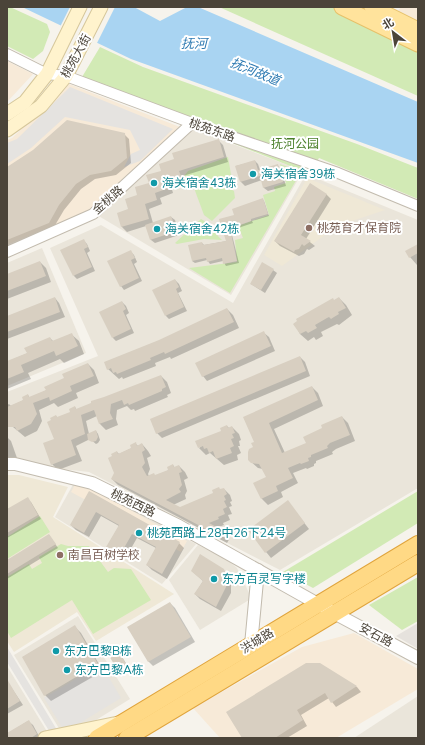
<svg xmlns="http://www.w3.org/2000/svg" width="425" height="745" font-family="'Nunito Sans','Noto Sans SC',sans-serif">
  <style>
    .residential { fill: #eae5da }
    .commercial { fill: #f7ead8 }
    .industrial { fill: #e6e2dd }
    .education { fill: #efe8d6 }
    .green { fill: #d2eab5 }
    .parking { fill: #e5e3e0 }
    .water { fill: #a9d4f2 }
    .pier { fill: #f6f3ec }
    .shadow { fill: #0003 }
    .building { fill: #d8cfc1 }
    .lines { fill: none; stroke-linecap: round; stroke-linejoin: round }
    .minor-casing { stroke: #c2bbae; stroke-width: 12 }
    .tertiary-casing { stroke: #c2bbae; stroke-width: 14 }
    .secondary-casing { stroke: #d6c79b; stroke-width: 15 }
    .primary-casing { stroke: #e6c16a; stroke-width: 17 }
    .trunk-casing { stroke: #e0a43c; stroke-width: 18 }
    .minor { stroke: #fff; stroke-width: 10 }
    .tertiary { stroke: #fff; stroke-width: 12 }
    .secondary { stroke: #fff3cd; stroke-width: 13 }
    .primary { stroke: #ffe39c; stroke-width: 15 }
    .trunk { stroke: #ffd985; stroke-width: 16 }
    .culture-dot { fill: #0f9aa8; stroke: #fff; stroke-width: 1.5 }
    .education-dot { fill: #8d6e63; stroke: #fff; stroke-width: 1.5 }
    .labels { text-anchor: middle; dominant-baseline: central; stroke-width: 4; stroke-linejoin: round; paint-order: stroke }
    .street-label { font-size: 12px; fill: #4b4439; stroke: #fff }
    .park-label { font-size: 12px; fill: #4a7f2a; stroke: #fff }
    .culture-label { font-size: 12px; fill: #0d838f; stroke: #fff; text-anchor: start }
    .education-label { font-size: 12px; fill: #785e54; stroke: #fff; text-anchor: start }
    .water-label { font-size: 13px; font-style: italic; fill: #2e7ab2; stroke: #fff }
  </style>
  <rect width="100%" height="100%" fill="#f6f3ec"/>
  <g class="residential">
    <path d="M191 128 303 171 231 295 97 215Z"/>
    <path d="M306 174 418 220V488L280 570 89 472 7 463V392L98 356 50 248 101 225 233 303Z"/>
    <path d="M42 248 86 353 7 386V263Z"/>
    <path d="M75 481 88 485 196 544 162 584 55 517Z"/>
    <path d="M198 545 226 559 237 568 249 593V600L200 630 169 580Z"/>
    <path d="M78 616 130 699 67 738H65L14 655Z"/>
    <path d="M7 666 51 738H7Z"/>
    <path d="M418 696V738H354Z"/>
  </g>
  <g class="commercial">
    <path d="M401 7H418V24L397 12Z"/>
    <path d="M7 61 33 74 7 102Z"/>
    <path d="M69 84 180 127 94 209 7 245V140L12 138Z"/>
    <path d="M77 481 187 541 181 552 71 492Z"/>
    <path d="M354 633 418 669V689L336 738H220L193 708 302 647Z"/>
  </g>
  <path class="industrial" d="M418 623V649L396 636Z"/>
  <g class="education">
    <path d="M307 178 385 210 355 220 325 235 282 266 264 255Z"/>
    <path d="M7 475H19L68 487 53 517 174 594 96 641 77 612 14 652 7 641Z"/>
  </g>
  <g class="green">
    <path d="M7 7H10L47 24 50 32 43 51 33 59 7 46Z"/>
    <path d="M219 7H332L418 47V96Z"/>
    <path d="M100 47 143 67 357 144 418 168V199L319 158 310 174 180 122 82 77Z"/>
    <path d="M228 157 233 186C209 174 199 181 175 188L173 182 185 175 188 171Z"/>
    <path d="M280 164 301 172 230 293 189 268 237 262 235 240 243 238 238 226 269 215 263 195 275 191 274 187 286 183Z"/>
    <path d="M202 183 223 185 234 191 235 198 212 221 204 215 194 188 196 185Z"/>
    <path d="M201 219C211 224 214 233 222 240L204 239 177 244 175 243Z"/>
    <path d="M418 491V523L313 588 283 572Z"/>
    <path d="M40 516 50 532 7 559V537Z"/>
    <path d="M61 544 68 546H89L108 572 114 568 131 569 151 600 93 634 72 600 11 638 7 631V577L29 564 32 569 42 563 39 557Z"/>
    <path d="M418 577V621L402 630 369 605Z"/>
  </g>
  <g class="parking">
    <path d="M70 87 173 129 140 161 124 167 131 154 140 150 130 130 65 117 31 148 7 164V143L17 139Z"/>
    <path d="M7 647 57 730 51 734 7 662Z"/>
    <path d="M101 664 121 698 65 732 44 698Z"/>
  </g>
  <path class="water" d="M22 7H134L160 21 187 7H198L418 102V163L131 59Z"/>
  <path class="pier" d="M70 7H115L96 45 60 27Z"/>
  <g class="shadow">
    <path d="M124 134 129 139 131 163 116 175 95 179 81 189 64 210 54 227 7 247V168Z"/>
    <path d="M218 140 223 145 228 162 183 176 185 181 171 186 173 193 160 198 162 204 149 209 153 223 171 217 175 220 179 235 155 243 151 240 146 226 127 232 122 227 118 214 129 210 139 196 162 171 175 160Z"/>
    <path d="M255 161 258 164 260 170 278 166 281 169 286 186 268 191 264 188 262 180 245 186 241 182 236 166Z"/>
    <path d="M326 194 331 199 306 239 315 246 309 250 307 249 304 254 299 256 280 246 275 241Z"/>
    <path d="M262 199 264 201 269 216 252 221 253 223 238 228 240 233 232 235 239 263 226 266 223 261 210 264 207 260 195 263 192 261 202 243 204 245 227 241 235 215Z"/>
    <path d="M83 240 87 244 90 251 87 253 95 271 77 279 74 276Z"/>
    <path d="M418 245V264L417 265 410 257Z"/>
    <path d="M130 251 134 255 137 262 134 264 142 281 124 290 121 286Z"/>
    <path d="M40 262 46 268 51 282 7 299V275Z"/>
    <path d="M273 270 277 273 265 293 251 284Z"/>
    <path d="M175 280 179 284 182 291 178 293 187 311 169 319 166 316Z"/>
    <path d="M55 298 59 303 65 317 7 339V317Z"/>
    <path d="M339 298 346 305 352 315 339 325 337 324 321 332 323 336 316 340 314 337 308 341 300 334 295 324Z"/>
    <path d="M122 302 126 306 129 313 126 315 134 333 116 341 113 338Z"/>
    <path d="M227 309 233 315 239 328 171 359 170 357 155 363 156 366 123 379 122 377 119 379 108 369 159 341Z"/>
    <path d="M264 333 269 337 275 351 207 381 203 376Z"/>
    <path d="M71 334 79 341 84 354 64 363 60 359 28 373 31 379 7 389V362L28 353 50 338 54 342Z"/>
    <path d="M300 357 305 362 310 376 162 438 157 433Z"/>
    <path d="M88 364 94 370 99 383 76 393 78 398 58 407 54 403 39 410 42 421 37 431 25 437 7 422V405L9 404 11 406 24 400 28 395 30 398 47 390Z"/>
    <path d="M161 376 167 382 171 393 167 395 168 397 135 411 134 409 131 410 127 406 117 410 116 419 118 425 106 430 100 424 97 416 86 421 89 434 96 431 98 434 100 440 98 443 96 444 90 439 76 446 82 461 58 470 52 464 56 440V416L58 418 72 412 75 407 77 410Z"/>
    <path d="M312 387 318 393 323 406 274 429 285 453 307 444 324 429 342 417 348 423 355 441 336 449 332 452 333 454 316 461V463L314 464V466L307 469 306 468 293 473 298 483 281 492 283 497 268 505 262 499 255 483 267 478 263 469 258 468 249 460 255 448 256 442 244 418Z"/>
    <path d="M227 426 229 428 232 427 239 434 241 440 239 441 240 446H238L241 453 237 455 238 460 224 465 210 453 206 455 199 448 222 431Z"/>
    <path d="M7 437 11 441 17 458 7 462Z"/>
    <path d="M136 444 138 446 142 444 148 451 151 456 147 458 150 469 148 474 149 476H156L169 470 173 465 175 468 179 466 185 472 188 478 184 480 187 491 185 495 186 499 173 505 180 508 224 489 230 495 232 501 230 502 232 506 229 507 232 514 228 515 230 520 223 523 224 525 216 528 224 532 230 538 227 543 118 485 112 479 115 473 117 452 119 454 132 448Z"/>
    <path d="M89 493 179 543 184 548 167 579 152 570 147 565 156 548 137 538 125 559 112 552 107 547 119 526 101 516 89 537 76 530 71 525Z"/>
    <path d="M27 499 31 502 41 519 7 538V511Z"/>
    <path d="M292 507 309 529 271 558 249 531Z"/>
    <path d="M49 535 58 548 7 579V561Z"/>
    <path d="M224 570 227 582H229L226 572 229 575 231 583V593L221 611 200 599 195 594 203 581 192 571Z"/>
    <path d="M170 603 175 608 195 642 153 666 148 661Z"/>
    <path d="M75 627 81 633 103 671 51 701 45 695 23 657Z"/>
    <path d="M119 652 129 668 121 673 109 654Z"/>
    <path d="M320 664 357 687 361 692 336 707 329 698 301 715 307 726 287 738H243Z"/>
    <path d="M11 687 23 705 7 714V689Z"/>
    <path d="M28 721 33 725 40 738H7V734Z"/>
  </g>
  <g class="building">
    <path d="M67 120 125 133 127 158 111 171 90 175 76 184 59 205 49 223 7 240V167L33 150Z"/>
    <path d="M219 139 224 157 179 171 181 176 167 181 169 188 155 193 157 200 145 204 149 219 121 227 117 213 128 209 125 199 137 195 135 187 149 183 146 175 161 171 159 164 174 159 172 153Z"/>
    <path d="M255 160 258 170 278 164 283 182 263 188 260 176 240 182 235 166Z"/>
    <path d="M310 183 327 194 301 235 311 241 304 246 302 244 299 249 295 250 294 252 274 241Z"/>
    <path d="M263 198 268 214 251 219V221L237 226 238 231 231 233 237 261 223 264 222 258 207 262 206 258 192 261 188 245 202 242 203 245 226 241 219 219 234 215 232 209Z"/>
    <path d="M171 216 177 231 150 240 145 225Z"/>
    <path d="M84 239 88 247 84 249 92 267 73 276 60 250Z"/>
    <path d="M418 244V253L409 258 405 251Z"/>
    <path d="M131 250 135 258 131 260 139 278 120 287 107 261Z"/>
    <path d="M40 261 46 276 7 291V274Z"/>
    <path d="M262 262 274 269 261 290 250 284Z"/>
    <path d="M175 279 179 287 176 289 184 307 165 316 152 290Z"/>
    <path d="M55 297 60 312 7 332V316Z"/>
    <path d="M339 297 346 308 338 312 339 314 334 317 331 319 329 317 327 318 315 325 317 328 308 333 306 331 300 334 293 324 297 321 296 319 333 298 334 300Z"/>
    <path d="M122 301 126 309 123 311 131 329 112 338 99 312Z"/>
    <path d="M227 308 234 322 165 354 164 352 150 358 151 360 117 374 116 372 113 373 111 368 107 370 104 362 159 340Z"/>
    <path d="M264 331 271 346 202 377 195 363Z"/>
    <path d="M72 333 78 346 56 356 54 351 21 365 24 372 7 379V361L27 353 24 348 50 337 52 341Z"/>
    <path d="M300 356 306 371 156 434 150 419Z"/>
    <path d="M88 363 94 376 70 386 72 391 50 401 49 397 33 403 37 414 31 424 17 431 15 427H7V407L23 400 22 397 28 394 29 397 46 390 44 387 64 378 62 374Z"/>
    <path d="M161 375 166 387 162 389V391L129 405 128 403 124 405 122 400 111 404 110 413 113 419 99 424 94 410 81 415 85 434 71 440 76 455 51 465 43 443 54 439 47 422 51 420 50 418 56 415 57 417 70 412 69 409 75 406 76 409 91 403V401L104 397Z"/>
    <path d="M312 386 318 400 269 423 282 453 306 443 303 437 322 428 321 425 342 416 350 435 330 443 327 446 328 448 311 455V457L308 458 309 461 301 464 300 463 288 468 293 478 276 486 278 491 261 499 253 483 266 477 259 464 251 463 248 460V452L249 449 253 447 251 443 254 442 243 417Z"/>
    <path d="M227 425 228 428 232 426 235 433 232 434 234 438 231 439 234 446 230 448 232 453 216 459 213 451 209 453 207 448 204 449 203 446 198 448 195 441 221 431 220 428Z"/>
    <path d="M96 430 98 437 96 441 92 442 88 440 87 434Z"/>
    <path d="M136 442 137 446 142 443 145 450 142 452 145 463 142 467 147 476 154 473 155 475 168 470 167 467 173 464 174 467 179 465 182 472 179 473 182 485 179 489 181 492 166 500 180 507 213 493 212 490 219 487 220 489 224 488 227 494 224 496 226 500 224 501 227 507 223 509 225 514 218 517 219 519 209 523 224 531 221 537 111 479 114 473 108 458 112 456 111 454 117 451 118 454 131 448 130 445Z"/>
    <path d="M89 491 180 542 162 574 146 565 156 547 132 534 120 555 106 547 119 525 96 512 84 533 70 525Z"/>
    <path d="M28 497 38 515 7 533V509Z"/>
    <path d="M288 500 305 523 265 553 248 530Z"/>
    <path d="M49 534 56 544 7 574V560Z"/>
    <path d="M200 554 224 569 227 577 226 587 216 607 194 594 203 581 191 571Z"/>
    <path d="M170 602 191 637 148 662 127 627Z"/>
    <path d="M75 625 98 664 44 696 22 657Z"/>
    <path d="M117 648 127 666 118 671 108 654Z"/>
    <path d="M306 663H320L357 686 331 703 325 693 297 710 303 720 275 738H242L226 712Z"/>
    <path d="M7 679 20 701 7 709Z"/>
    <path d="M29 720 37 734 31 738H7V733Z"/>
  </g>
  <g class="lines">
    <g class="minor-casing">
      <g id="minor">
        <path d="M7 54 47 74 66 76 192 123 338 173 418 206"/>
        <path d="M7 252 93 214 192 123"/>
      </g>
    </g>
    <g class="tertiary-casing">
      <g id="tertiary">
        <path d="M7 464H15L92 483 179 526 334 613 418 658"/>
        <path d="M251 645 258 570"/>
      </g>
    </g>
    <g class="secondary-casing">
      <g id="secondary">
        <path d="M7 114 25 102 47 74 80 7"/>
        <path d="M7 130 41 106 66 76 101 7"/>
        <path d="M45 738 118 723"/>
      </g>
    </g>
    <g class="primary-casing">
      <g id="primary">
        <path d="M342 7 418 44"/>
        <path d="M372 7 418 30"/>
      </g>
    </g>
    <g class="trunk-casing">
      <g id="trunk">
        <path d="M97 738 418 544"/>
        <path d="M127 738 418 563"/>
      </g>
    </g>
    <use href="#minor" class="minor"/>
    <use href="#tertiary" class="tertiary"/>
    <use href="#secondary" class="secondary"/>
    <use href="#primary" class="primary"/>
    <use href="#trunk" class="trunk"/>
  </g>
  <g class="culture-dot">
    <circle cx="253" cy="174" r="4"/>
    <circle cx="154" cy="183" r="4"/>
    <circle cx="157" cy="229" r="4"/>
    <circle cx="139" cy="533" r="4"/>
    <circle cx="214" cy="579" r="4"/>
    <circle cx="56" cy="651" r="4"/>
    <circle cx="67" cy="670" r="4"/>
  </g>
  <g class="education-dot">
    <circle cx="309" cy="228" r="4"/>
    <circle cx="60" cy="555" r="4"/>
  </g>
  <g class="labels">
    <g class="street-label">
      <text transform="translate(76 56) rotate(-61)">桃苑大街</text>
      <text transform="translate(212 130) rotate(19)">桃苑东路</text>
      <text transform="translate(108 200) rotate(-41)">金桃路</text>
      <text transform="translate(133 503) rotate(26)">桃苑西路</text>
      <text transform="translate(376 635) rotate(28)">安石路</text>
      <text transform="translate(257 641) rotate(-31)">洪城路</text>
    </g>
    <g class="park-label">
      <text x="295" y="144">抚河公园</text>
    </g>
    <g class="culture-label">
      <text x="261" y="174">海关宿舍39栋</text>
      <text x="162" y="183">海关宿舍43栋</text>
      <text x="165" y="229">海关宿舍42栋</text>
      <text x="147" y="533">桃苑西路上28中26下24号</text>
      <text x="222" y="579">东方百灵写字楼</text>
      <text x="64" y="651">东方巴黎B栋</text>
      <text x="75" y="670">东方巴黎A栋</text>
    </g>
    <g class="education-label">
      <text x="317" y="228">桃苑育才保育院</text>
      <text x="68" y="555">南昌百树学校</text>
    </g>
    <g class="water-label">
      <text x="194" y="44">抚河</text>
      <text transform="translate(255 72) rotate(22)">抚河故道</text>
    </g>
  </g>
  <rect width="425" height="745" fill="none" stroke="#4b4439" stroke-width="16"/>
  <g transform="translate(393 32) rotate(329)" stroke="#ffffff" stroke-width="3" paint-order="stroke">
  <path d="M0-3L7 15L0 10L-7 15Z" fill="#4b4439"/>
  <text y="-6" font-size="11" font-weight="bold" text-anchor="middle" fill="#4b4439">北</text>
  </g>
</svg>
